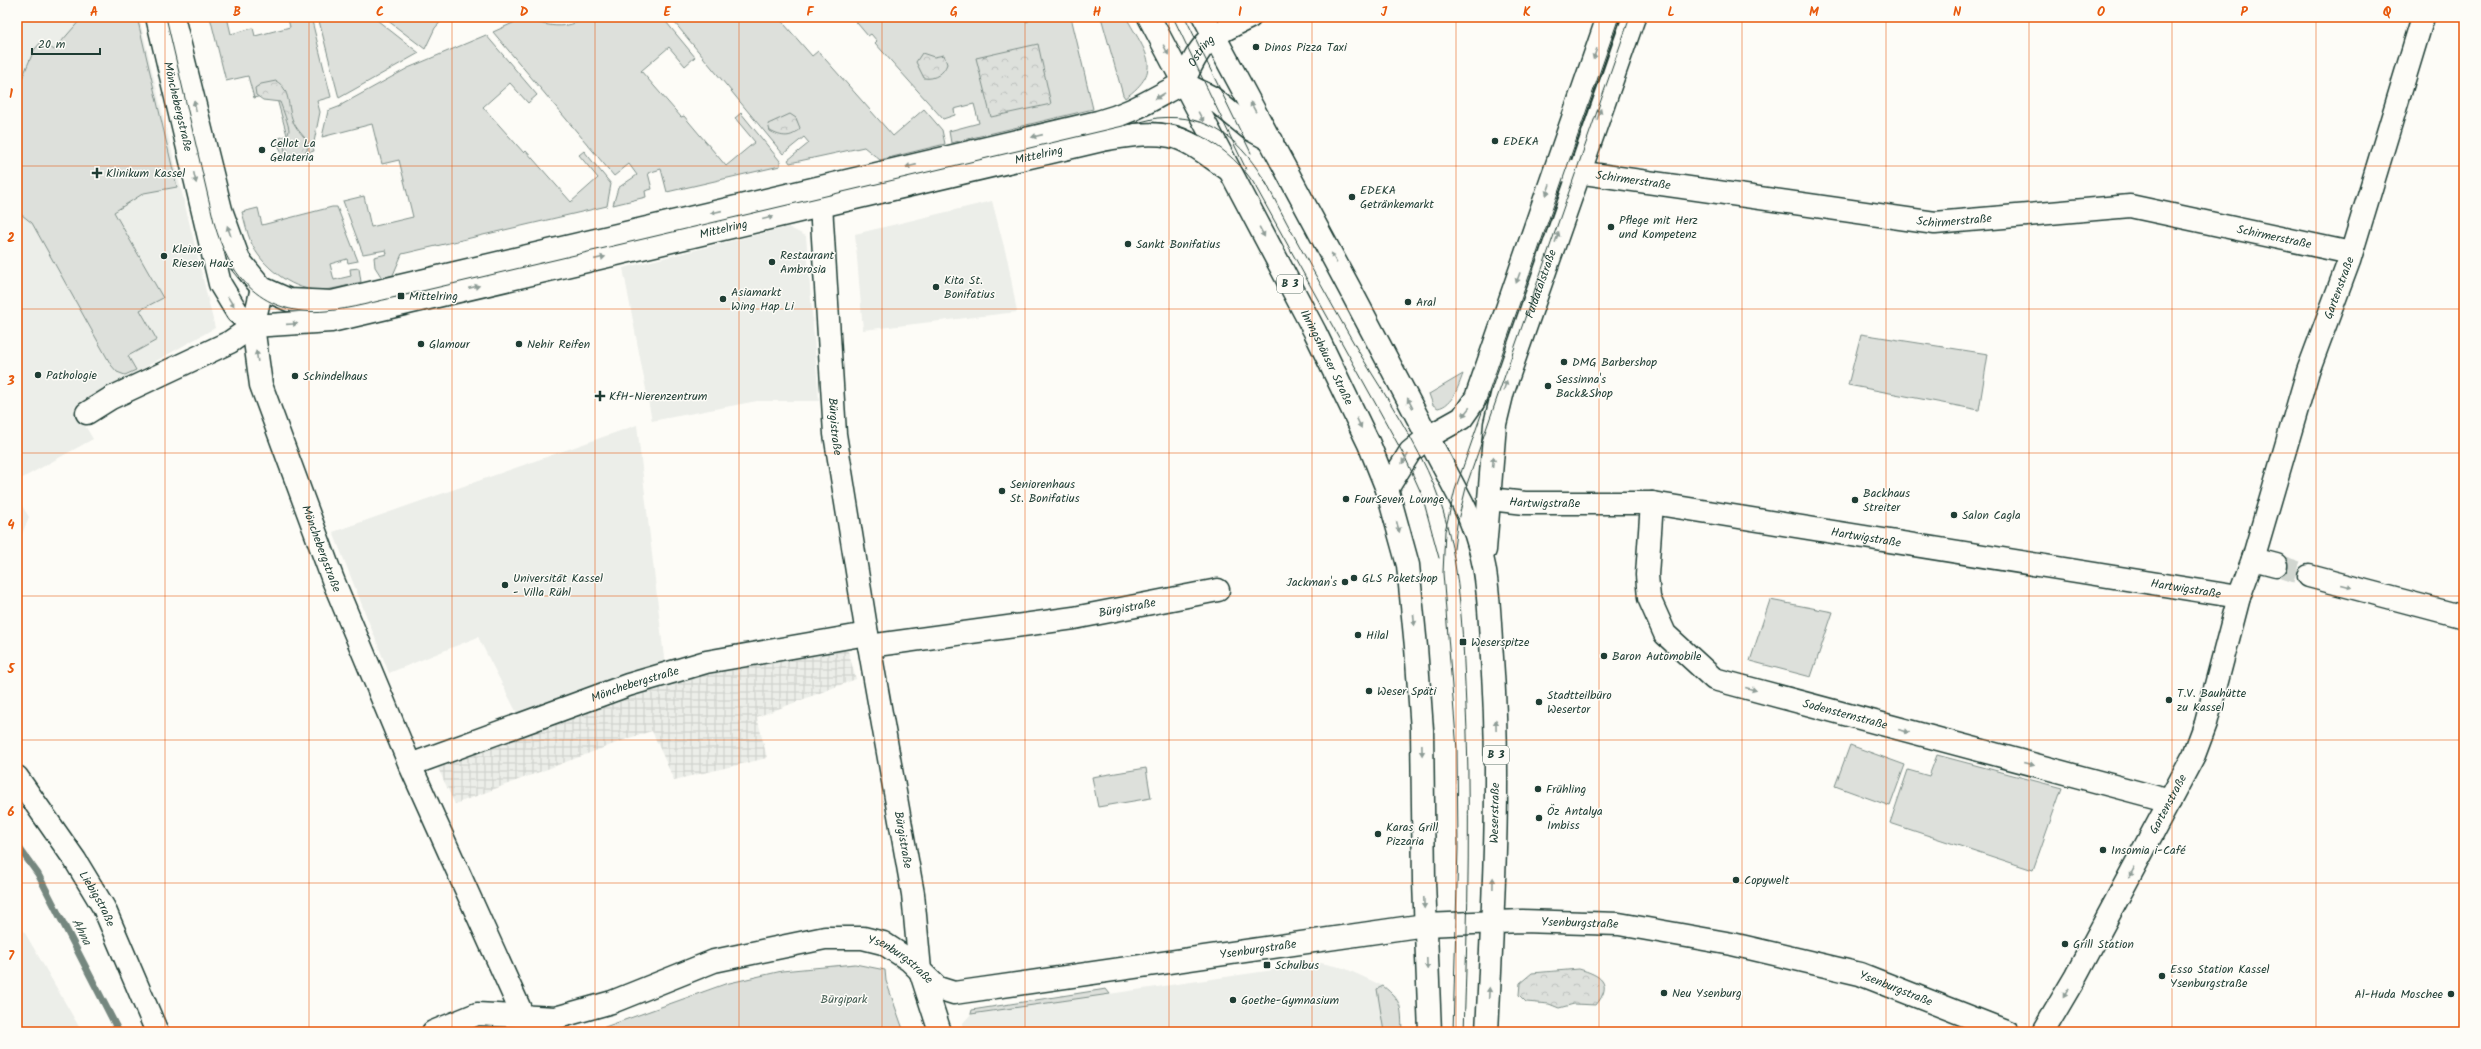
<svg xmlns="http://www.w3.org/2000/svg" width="2481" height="1049" font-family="Kalam,sans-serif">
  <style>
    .built { fill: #eceee9 }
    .industrial { fill: url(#industrial-grid) }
    .green { fill: #dde0db; stroke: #7e8e88 }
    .forest { fill: url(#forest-crowns); stroke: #7e8e88 }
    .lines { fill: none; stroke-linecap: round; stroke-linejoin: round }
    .stream { stroke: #75877f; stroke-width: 7 }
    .minor-tunnel { stroke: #d1d6d0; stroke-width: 22; stroke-dasharray: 22 11; stroke-linecap: butt }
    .minor-casing { stroke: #1f3d34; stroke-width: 25 }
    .major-casing { stroke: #1f3d34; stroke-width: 25 }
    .minor { stroke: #fdfcf7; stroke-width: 22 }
    .major { stroke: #fdfcf7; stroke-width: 22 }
    .tram { stroke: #1f3d34; stroke-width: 1 }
    .oneway { fill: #8e9c96 }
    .grid { fill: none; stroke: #e8590c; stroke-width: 1; stroke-opacity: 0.55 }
    .poi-dot { fill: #1f3d34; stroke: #fdfcf7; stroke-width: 1.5 }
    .labels { text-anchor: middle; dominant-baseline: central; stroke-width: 3; stroke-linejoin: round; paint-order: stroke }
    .shield { fill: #fdfcf7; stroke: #62766e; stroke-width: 1 }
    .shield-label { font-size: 11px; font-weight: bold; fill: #1f3d34 }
    .poi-label { font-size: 12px; fill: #1f3d34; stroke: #fdfcf7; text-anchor: start }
    .street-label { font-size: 12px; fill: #1f3d34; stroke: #fdfcf7 }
    .park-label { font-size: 12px; fill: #455e55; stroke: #fdfcf7 }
    .water-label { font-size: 13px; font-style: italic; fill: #435c53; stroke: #fdfcf7 }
    .neatline { fill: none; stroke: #e8590c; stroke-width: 1.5 }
    .grid-label { font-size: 13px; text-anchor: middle; font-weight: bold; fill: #e8590c }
  </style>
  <defs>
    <pattern id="industrial-grid" width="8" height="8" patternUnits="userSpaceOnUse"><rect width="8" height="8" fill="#eceee9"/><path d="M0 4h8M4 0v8" fill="none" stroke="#cacdc8"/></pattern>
    <pattern id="forest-crowns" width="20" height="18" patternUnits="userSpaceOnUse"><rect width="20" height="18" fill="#dde0db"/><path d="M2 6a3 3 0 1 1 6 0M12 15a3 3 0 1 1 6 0" fill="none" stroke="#bdc1bd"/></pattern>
  </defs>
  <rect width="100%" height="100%" fill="#fdfcf7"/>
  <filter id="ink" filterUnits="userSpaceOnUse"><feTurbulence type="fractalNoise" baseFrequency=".025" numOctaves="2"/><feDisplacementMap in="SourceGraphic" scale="8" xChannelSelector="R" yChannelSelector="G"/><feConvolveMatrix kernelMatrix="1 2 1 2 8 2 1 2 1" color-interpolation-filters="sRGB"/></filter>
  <g filter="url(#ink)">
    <g class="built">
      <path d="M17 17H139L215 328 74 407 93 439 17 481Z"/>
      <path d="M992 201 1008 262 1017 312 863 330 855 234Z"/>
      <path d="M788 227 806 236 819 401H757L652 421 623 268Z"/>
      <path d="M637 425 665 666 519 717 478 637 389 673 333 532Z"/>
      <path d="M17 498 29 517 22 534 17 537Z"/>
      <path d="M17 919 82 1032H17Z"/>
      <path d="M1321 963 1344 968 1383 986 1396 996 1401 1005 1402 1032H965L962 1024 971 1014Z"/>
    </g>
    <path class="industrial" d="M846 644 856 679 757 717 767 758 674 780 652 731 632 737 455 804 436 764 633 691 716 670Z"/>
    <g class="green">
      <path d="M110 17H137L177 187 144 193 114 212 163 298 140 310 157 340 128 356 136 370 125 375 117 372 111 365 32 223 17 211V90L34 50 42 41 54 50 81 19Z"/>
      <path d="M210 17H227L231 34 253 28 255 36 290 27 288 19 311 17 331 97 317 101 320 112 313 147 314 151 283 159 277 139 287 135 275 92 254 98 248 76 226 81Z"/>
      <path d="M318 17H373L419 53 339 98Z"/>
      <path d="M383 17H445L435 28 425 49Z"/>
      <path d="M587 17H662L695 57 685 66 669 47 641 71 681 117 684 116 726 166 755 142 735 118 741 113 780 161V166L667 192 661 169 648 173 652 189 645 191 646 197 613 205 618 188 637 175 629 164 614 176 493 32 524 18C546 26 566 31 587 17Z"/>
      <path d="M670 17H778L812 56 818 51 893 136 924 109 942 130 945 144 880 160 864 147 790 163 788 160 809 143 804 137 783 154Z"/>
      <path d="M852 17H1023L1027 22 1034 17H1071L1093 109 951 143 949 131 979 123 974 104 954 109 955 115 943 119 875 43 877 41 871 34 868 36Z"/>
      <path d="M1101 17H1126C1145 52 1165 69 1125 98L1123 95Z"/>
      <path d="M486 35 537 95 528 103 510 83 483 107 524 153 526 151 571 202 598 178 579 155 584 151 611 184 607 206 402 254 393 275 382 278 375 267 374 257 387 254 386 250 363 254 343 201 364 196 371 227 413 217 399 160 382 164 372 124 322 137 328 111 341 106V105L408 68Z"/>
      <path d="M332 207H337L358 261 348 263 347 259 330 264 334 280 351 276 350 269 359 268 361 282C348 285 330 291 316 290 291 289 260 265 251 242 247 233 245 222 242 212L258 208 262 225Z"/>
      <path d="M1861 334 1988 354 1979 410 1848 385Z"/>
      <path d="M1463 374C1458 387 1453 405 1438 408L1433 405 1429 394Z"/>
      <path d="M1770 600 1833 612 1811 677 1750 661Z"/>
      <path d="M1850 745 1905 765 1890 806 1835 786Z"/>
      <path d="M1937 755 2062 788 2033 870 1890 823 1908 770 1929 776Z"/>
      <path d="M1146 768 1151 798 1098 807 1092 777Z"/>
      <path d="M855 964 885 970 886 981 904 1032H591L725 984 782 971Z"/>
      <path d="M1383 986C1403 1002 1401 1008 1402 1032H1384L1377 989Z"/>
      <path d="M1106 989 1110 994 971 1014 972 1010Z"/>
    </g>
    <g class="forest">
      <path d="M1038 44 1051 104 991 117 976 58Z"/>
      <path d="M922 53 934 57 944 55 947 64C944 73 935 80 924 78L916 62Z"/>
      <path d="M276 81C291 89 287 107 293 121 296 129 303 135 308 142L307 151 299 157 285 152C283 140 288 140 289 130 289 126 282 107 280 102L263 100 256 95 255 88 261 84Z"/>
      <path d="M790 114 796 118 800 128C792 139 781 137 770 131L768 124Z"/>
      <path d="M1579 969C1600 975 1614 983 1596 1005L1574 1004 1559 1008 1549 1004 1526 1002 1519 995 1520 983 1532 973Z"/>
    </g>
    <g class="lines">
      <path class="stream" d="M17 845 38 874 119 1032"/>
      <path class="minor-tunnel" d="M2276 565 2309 576"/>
      <g class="minor-casing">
        <g id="minor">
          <path id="s1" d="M157 17 220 284 237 312 253 326"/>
          <path d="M173 17 221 210 239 260 262 288 289 300 332 302 1098 122C1132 113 1152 99 1183 83L1211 97 1250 129 1272 141"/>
          <path id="s2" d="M1183 83C1202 39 1208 38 1250 17"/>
          <path id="s3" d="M1556 169 1935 223 2130 206 2351 253"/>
          <path id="s4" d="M821 205 835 434 867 634 913 894 920 970 940 1032"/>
          <path id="s5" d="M262 288 253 326 261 385 333 580 410 765 528 1027"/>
          <path id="s6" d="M87 413 111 398 230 342 253 326 331 321 1102 140C1124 136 1147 132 1170 136 1191 140 1212 159 1229 170"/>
          <path id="s7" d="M1490 499 1525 503H1652L2239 597"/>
          <path id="s8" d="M1652 503 1647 575 1649 598 1665 634 1714 679 2170 801"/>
          <path d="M2253 559 2276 565"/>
          <path d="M2309 576 2464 617"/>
          <path id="s9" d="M869 646 1074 618 1218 590"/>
          <path id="s10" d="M410 765 628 685 706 662 867 634"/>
          <path id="s11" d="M17 777 75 860 104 908 157 1032"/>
          <path id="s12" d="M433 1032 477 1014 555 1018 612 1002 714 961 825 938H863L883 943 909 960 938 988 954 993 1425 925"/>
          <path id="s13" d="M2043 1032 2076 976 2194 755 2206 723 2239 597 2253 559 2308 371 2349 261 2423 17"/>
        </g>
      </g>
      <g class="major-casing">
        <g id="major">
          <path id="s14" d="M1149 17 1315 332 1369 444 1387 489 1408 565 1416 647 1422 730 1424 882 1430 1032"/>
          <path d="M1204 17 1352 293 1462 502C1490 557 1488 598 1492 658 1501 782 1493 908 1487 1032"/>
          <path d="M1387 489 1410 452 1428 437 1462 418 1476 398 1608 17"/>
          <path id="s15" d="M1485 550 1495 424 1503 391 1634 17"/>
          <path id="s16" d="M1425 925 1522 921 1619 924 1732 944 1860 974 2008 1032"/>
        </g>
      </g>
      <use href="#minor" class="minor"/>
      <use href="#major" class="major"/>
      <g class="tram">
        <path d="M166 17 214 222C229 278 264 317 326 311 351 309 377 301 401 296L1157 118C1211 113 1242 141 1267 185"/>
        <path d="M1173 17 1246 169"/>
        <path d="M1185 17 1251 153"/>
        <path d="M1152 122C1192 124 1231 150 1253 182L1405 457 1422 495 1439 558"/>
        <path d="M1264 179C1294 238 1327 296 1360 354 1386 397 1416 441 1435 488 1459 549 1462 619 1465 684 1471 800 1468 916 1464 1032"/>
        <path d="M1454 549 1457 524 1467 484 1630 17"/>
        <path d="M1453 1032 1458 848 1457 750 1443 573 1445 531 1455 490 1619 17"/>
      </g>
    </g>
    <defs><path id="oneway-solid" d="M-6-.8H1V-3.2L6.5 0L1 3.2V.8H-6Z"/></defs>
    <g class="oneway">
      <use href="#oneway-solid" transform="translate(1166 50) rotate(62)"/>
      <use href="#oneway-solid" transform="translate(1595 54) rotate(109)"/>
      <use href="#oneway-solid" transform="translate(1160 96) rotate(148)"/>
      <use href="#oneway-solid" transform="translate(195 106) rotate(-104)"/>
      <use href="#oneway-solid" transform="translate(1253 107) rotate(-119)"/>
      <use href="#oneway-solid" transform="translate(1599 114) rotate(-71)"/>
      <use href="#oneway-solid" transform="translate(1201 117) rotate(62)"/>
      <use href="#oneway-solid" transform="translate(1037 136) rotate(167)"/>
      <use href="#oneway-solid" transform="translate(911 166) rotate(167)"/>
      <use href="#oneway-solid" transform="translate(195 178) rotate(77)"/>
      <use href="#oneway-solid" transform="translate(1548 190) rotate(109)"/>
      <use href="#oneway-solid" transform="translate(716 212) rotate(167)"/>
      <use href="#oneway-solid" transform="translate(768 218) rotate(-14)"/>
      <use href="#oneway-solid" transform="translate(229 231) rotate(-109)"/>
      <use href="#oneway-solid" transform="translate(1262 232) rotate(62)"/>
      <use href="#oneway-solid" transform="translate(1557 237) rotate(-71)"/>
      <use href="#oneway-solid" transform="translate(600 258) rotate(-13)"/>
      <use href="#oneway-solid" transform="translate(1334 258) rotate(-118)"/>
      <use href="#oneway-solid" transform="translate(1518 278) rotate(110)"/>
      <use href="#oneway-solid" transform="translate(474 287) rotate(-13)"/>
      <use href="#oneway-solid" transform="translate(231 302) rotate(58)"/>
      <use href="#oneway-solid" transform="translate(292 324) rotate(-4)"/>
      <use href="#oneway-solid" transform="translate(257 356) rotate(-98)"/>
      <use href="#oneway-solid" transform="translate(1505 386) rotate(-71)"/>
      <use href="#oneway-solid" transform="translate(1410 403) rotate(-118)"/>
      <use href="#oneway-solid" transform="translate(1466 412) rotate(128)"/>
      <use href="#oneway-solid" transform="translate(1359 423) rotate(65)"/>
      <use href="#oneway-solid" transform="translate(1405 459) rotate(124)"/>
      <use href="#oneway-solid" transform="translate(1493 462) rotate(-86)"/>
      <use href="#oneway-solid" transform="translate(1398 527) rotate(75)"/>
      <use href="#oneway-solid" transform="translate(2347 586) rotate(15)"/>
      <use href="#oneway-solid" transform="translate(1414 620) rotate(85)"/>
      <use href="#oneway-solid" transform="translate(1751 689) rotate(15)"/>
      <use href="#oneway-solid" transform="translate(1496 725) rotate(-91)"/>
      <use href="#oneway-solid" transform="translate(1904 731) rotate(15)"/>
      <use href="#oneway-solid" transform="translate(1422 750) rotate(89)"/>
      <use href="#oneway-solid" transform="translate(2029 764) rotate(15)"/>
      <use href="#oneway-solid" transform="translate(2132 872) rotate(118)"/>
      <use href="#oneway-solid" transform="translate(1493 883) rotate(-89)"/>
      <use href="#oneway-solid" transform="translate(1424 903) rotate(88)"/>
      <use href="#oneway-solid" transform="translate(1427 964) rotate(88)"/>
      <use href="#oneway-solid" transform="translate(1489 993) rotate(-87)"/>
      <use href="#oneway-solid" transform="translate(2066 993) rotate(121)"/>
    </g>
  </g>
  <path class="grid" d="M165 17V1032M309 17V1032M452 17V1032M595 17V1032M739 17V1032M882 17V1032M1025 17V1032M1169 17V1032M1312 17V1032M1456 17V1032M1599 17V1032M1742 17V1032M1886 17V1032M2029 17V1032M2172 17V1032M2316 17V1032M17 166H2464M17 309H2464M17 453H2464M17 596H2464M17 740H2464M17 883H2464"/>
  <g class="poi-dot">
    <circle cx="1256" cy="47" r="4"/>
    <circle cx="1495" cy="141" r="4"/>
    <circle cx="262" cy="150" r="4"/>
    <path d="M95 167h4v4h4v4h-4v4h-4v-4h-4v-4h4z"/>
    <circle cx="1352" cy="197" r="4"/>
    <circle cx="1611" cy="227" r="4"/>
    <circle cx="1128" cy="244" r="4"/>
    <circle cx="164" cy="256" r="4"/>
    <circle cx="772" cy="262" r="4"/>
    <circle cx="936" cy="287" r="4"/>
    <rect x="397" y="292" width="8" height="8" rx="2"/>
    <circle cx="723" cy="299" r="4"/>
    <circle cx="1408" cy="302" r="4"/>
    <circle cx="421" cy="344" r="4"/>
    <circle cx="519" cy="344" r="4"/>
    <circle cx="1564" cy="362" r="4"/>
    <circle cx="38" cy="375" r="4"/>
    <circle cx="295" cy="376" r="4"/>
    <circle cx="1548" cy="386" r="4"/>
    <path d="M598 390h4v4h4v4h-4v4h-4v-4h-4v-4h4z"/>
    <circle cx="1002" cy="491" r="4"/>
    <circle cx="1346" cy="499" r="4"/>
    <circle cx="1855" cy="500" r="4"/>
    <circle cx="1954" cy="515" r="4"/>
    <circle cx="1354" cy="578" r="4"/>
    <circle cx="1345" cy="582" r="4"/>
    <circle cx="505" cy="585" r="4"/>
    <circle cx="1358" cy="635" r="4"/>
    <rect x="1459" y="638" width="8" height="8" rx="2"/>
    <circle cx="1604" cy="656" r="4"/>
    <circle cx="1369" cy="691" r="4"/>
    <circle cx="2169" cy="700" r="4"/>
    <circle cx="1539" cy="702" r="4"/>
    <circle cx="1538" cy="789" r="4"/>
    <circle cx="1539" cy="818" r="4"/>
    <circle cx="1378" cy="834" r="4"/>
    <circle cx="2103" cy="850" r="4"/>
    <circle cx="1736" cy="880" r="4"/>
    <circle cx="2065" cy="944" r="4"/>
    <rect x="1263" y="961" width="8" height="8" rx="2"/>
    <circle cx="2162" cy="976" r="4"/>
    <circle cx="1664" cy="993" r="4"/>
    <circle cx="2451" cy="994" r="4"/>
    <circle cx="1233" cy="1000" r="4"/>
  </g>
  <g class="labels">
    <g class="shield">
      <rect x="1277" y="275" width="26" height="18" rx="3"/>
      <rect x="1483" y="746" width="26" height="18" rx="3"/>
    </g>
    <g class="shield-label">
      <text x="1290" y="284">B 3</text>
      <text x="1496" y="755">B 3</text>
    </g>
    <g class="poi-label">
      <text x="1264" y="47">Dinos Pizza Taxi</text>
      <text x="1503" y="141">EDEKA</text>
      <text x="270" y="143">Cellot La<tspan x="270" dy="14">Gelateria</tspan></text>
      <text x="106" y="173">Klinikum Kassel</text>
      <text x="1360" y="190">EDEKA<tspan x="1360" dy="14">Getränkemarkt</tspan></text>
      <text x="1619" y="220">Pflege mit Herz<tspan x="1619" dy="14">und Kompetenz</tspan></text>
      <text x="1136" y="244">Sankt Bonifatius</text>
      <text x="172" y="249">Kleine<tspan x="172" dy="14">Riesen Haus</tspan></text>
      <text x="780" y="255">Restaurant<tspan x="780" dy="14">Ambrosia</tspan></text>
      <text x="944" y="280">Kita St.<tspan x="944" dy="14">Bonifatius</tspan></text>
      <text x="731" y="292">Asiamarkt<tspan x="731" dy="14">Wing Hap Li</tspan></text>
      <text x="409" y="296">Mittelring</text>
      <text x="1416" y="302">Aral</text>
      <text x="429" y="344">Glamour</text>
      <text x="527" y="344">Nehir Reifen</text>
      <text x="1572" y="362">DMG Barbershop</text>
      <text x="46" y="375">Pathologie</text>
      <text x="303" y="376">Schindelhaus</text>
      <text x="1556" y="379">Sessinna's<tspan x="1556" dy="14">Back&amp;Shop</tspan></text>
      <text x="609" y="396">KfH-Nierenzentrum</text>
      <text x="1010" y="484">Seniorenhaus<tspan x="1010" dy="14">St. Bonifatius</tspan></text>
      <text x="1863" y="493">Backhaus<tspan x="1863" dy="14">Streiter</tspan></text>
      <text x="1354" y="499">FourSeven Lounge</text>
      <text x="1962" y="515">Salon Cagla</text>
      <text x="513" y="578">Universität Kassel<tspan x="513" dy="14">- Villa Rühl</tspan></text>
      <text x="1362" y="578">GLS Paketshop</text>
      <text x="1337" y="582" text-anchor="end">Jackman's</text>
      <text x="1366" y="635">Hilal</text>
      <text x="1471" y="642">Weserspitze</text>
      <text x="1612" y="656">Baron Automobile</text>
      <text x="1377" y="691">Weser Späti</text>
      <text x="2177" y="693">T.V. Bauhütte<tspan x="2177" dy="14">zu Kassel</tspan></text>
      <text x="1547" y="695">Stadtteilbüro<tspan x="1547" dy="14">Wesertor</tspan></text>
      <text x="1546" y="789">Frühling</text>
      <text x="1547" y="811">Öz Antalya<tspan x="1547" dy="14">Imbiss</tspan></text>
      <text x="1386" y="827">Karas Grill<tspan x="1386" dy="14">Pizzaria</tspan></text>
      <text x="2111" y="850">Insomia i-Café</text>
      <text x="1744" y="880">Copywelt</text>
      <text x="2073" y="944">Grill Station</text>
      <text x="1275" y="965">Schulbus</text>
      <text x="2170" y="969">Esso Station Kassel<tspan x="2170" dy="14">Ysenburgstraße</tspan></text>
      <text x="1672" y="993">Neu Ysenburg</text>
      <text x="2443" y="994" text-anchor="end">Al-Huda Moschee</text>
      <text x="1241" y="1000">Goethe-Gymnasium</text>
    </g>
    <g class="street-label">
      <text stroke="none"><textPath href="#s2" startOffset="37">Ostring</textPath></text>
      <text stroke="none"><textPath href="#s1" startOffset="92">Mönchebergstraße</textPath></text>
      <text stroke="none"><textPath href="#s6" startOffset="993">Mittelring</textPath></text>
      <text stroke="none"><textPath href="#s3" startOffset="78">Schirmerstraße</textPath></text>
      <text stroke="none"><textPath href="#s3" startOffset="402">Schirmerstraße</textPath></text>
      <text stroke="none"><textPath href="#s6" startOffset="669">Mittelring</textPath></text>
      <text stroke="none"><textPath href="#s3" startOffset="726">Schirmerstraße</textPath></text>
      <text stroke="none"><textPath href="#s15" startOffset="274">Fuldatalstraße</textPath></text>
      <text stroke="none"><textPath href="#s13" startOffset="805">Gartenstraße</textPath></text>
      <text stroke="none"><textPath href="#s14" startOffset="384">Ihringshäuser Straße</textPath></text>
      <text stroke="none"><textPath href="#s4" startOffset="222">Bürgistraße</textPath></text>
      <text stroke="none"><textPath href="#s7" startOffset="55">Hartwigstraße</textPath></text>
      <text stroke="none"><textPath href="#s7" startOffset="379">Hartwigstraße</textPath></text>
      <text stroke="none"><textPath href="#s5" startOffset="273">Mönchebergstraße</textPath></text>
      <text stroke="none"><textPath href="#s7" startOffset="703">Hartwigstraße</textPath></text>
      <text stroke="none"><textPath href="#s9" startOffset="261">Bürgistraße</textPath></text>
      <text stroke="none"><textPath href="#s10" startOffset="239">Mönchebergstraße</textPath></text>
      <text stroke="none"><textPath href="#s8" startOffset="337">Sodensternstraße</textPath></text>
      <text stroke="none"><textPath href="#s13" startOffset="260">Gartenstraße</textPath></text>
      <text transform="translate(1495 813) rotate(-89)">Weserstraße</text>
      <text stroke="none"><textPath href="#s4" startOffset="641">Bürgistraße</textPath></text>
      <text stroke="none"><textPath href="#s11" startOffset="146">Liebigstraße</textPath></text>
      <text stroke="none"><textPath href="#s16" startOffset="155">Ysenburgstraße</textPath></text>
      <text stroke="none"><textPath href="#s12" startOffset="862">Ysenburgstraße</textPath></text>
      <text stroke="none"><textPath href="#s12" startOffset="490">Ysenburgstraße</textPath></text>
      <text stroke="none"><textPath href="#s16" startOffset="479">Ysenburgstraße</textPath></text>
    </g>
    <g class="park-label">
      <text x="844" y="999">Bürgipark</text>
    </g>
    <g class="water-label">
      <text transform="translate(81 932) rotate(63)">Ahna</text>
    </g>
  </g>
  <rect width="2481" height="1049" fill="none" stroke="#fdfcf7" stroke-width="44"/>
  <path d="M32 48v6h68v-6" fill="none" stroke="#1f3d34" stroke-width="2"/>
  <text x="38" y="48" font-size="12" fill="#1f3d34" stroke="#fdfcf7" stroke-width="3" paint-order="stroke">20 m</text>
  <rect x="22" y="22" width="2437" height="1005" class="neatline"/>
  <g class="grid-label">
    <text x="94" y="16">A</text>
    <text x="237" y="16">B</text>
    <text x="380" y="16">C</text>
    <text x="524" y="16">D</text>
    <text x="667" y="16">E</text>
    <text x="810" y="16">F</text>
    <text x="954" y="16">G</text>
    <text x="1097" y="16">H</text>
    <text x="1240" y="16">I</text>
    <text x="1384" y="16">J</text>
    <text x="1527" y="16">K</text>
    <text x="1671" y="16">L</text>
    <text x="1814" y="16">M</text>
    <text x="1957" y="16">N</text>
    <text x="2101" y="16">O</text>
    <text x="2244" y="16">P</text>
    <text x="2387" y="16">Q</text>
    <text x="11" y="98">1</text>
    <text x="11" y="242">2</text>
    <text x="11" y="385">3</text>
    <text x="11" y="529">4</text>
    <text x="11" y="673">5</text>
    <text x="11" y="816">6</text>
    <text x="11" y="960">7</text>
  </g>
</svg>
